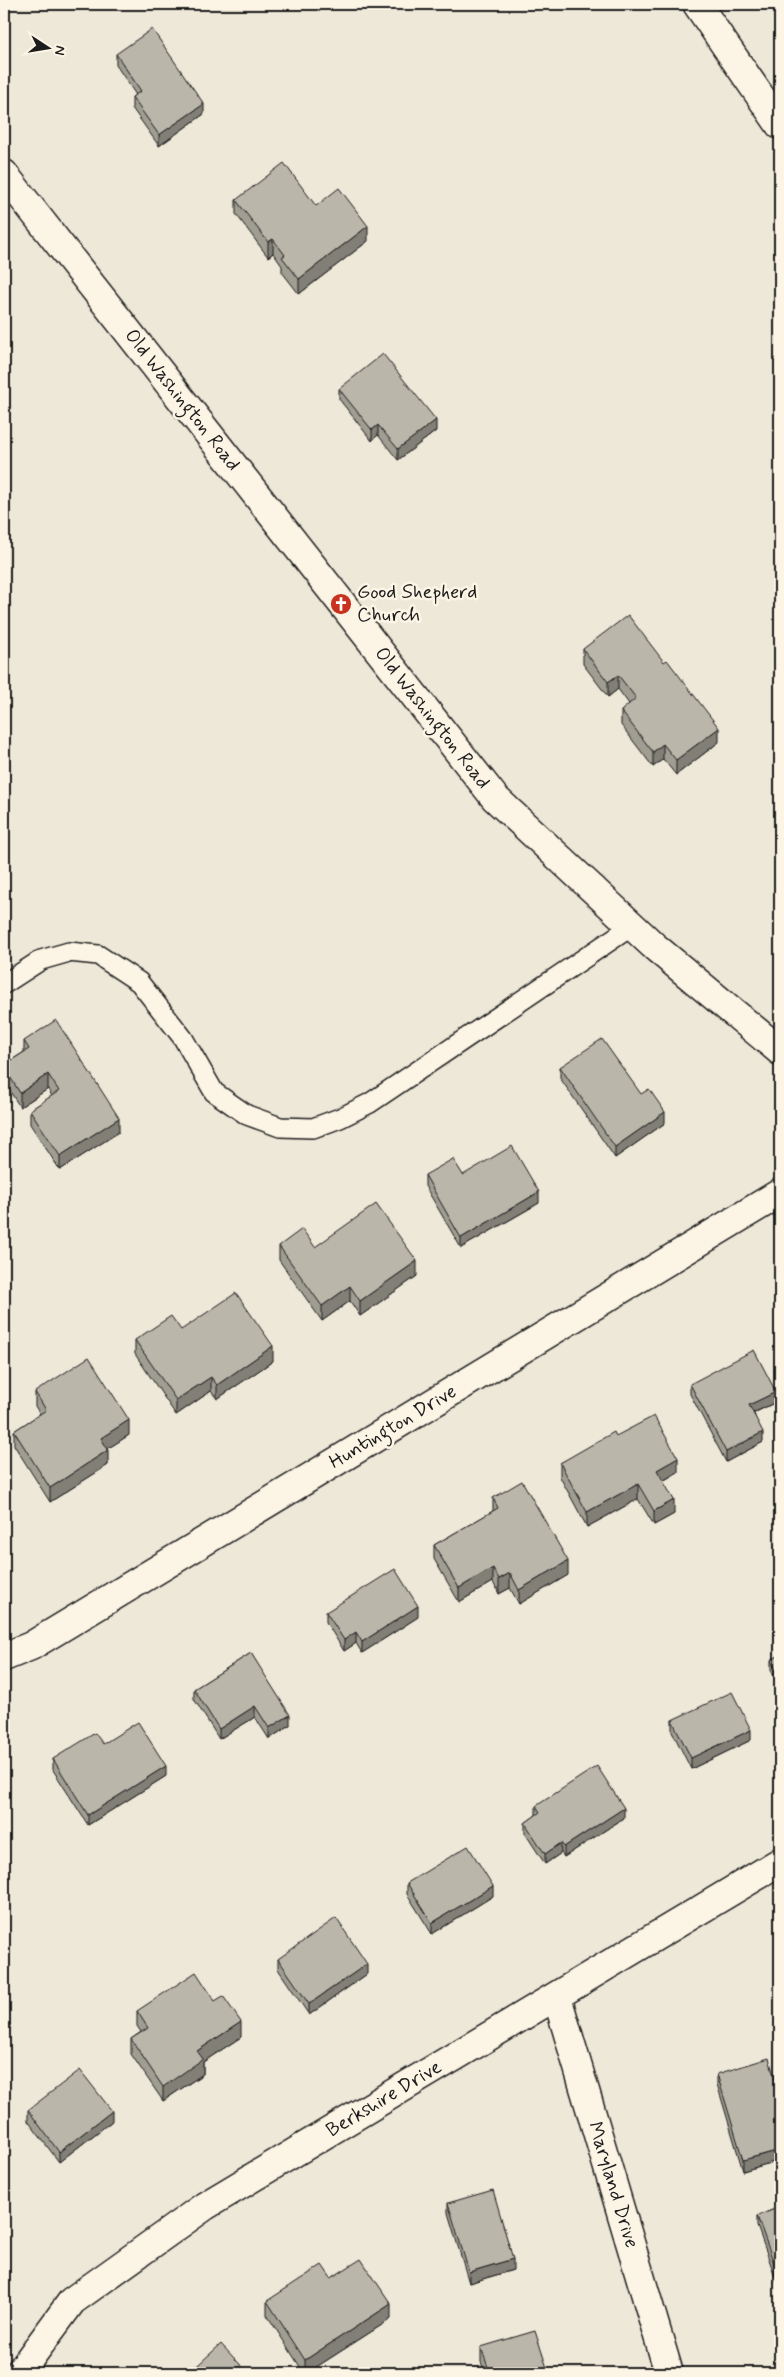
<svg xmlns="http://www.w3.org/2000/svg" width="784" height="2377" font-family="Mynerve,sans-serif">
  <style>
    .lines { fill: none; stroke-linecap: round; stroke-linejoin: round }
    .lane-casing { stroke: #1c1c1c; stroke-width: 22 }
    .street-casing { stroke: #1c1c1c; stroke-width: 31 }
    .secondary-casing { stroke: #1c1c1c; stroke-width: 31 }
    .primary-casing { stroke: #1c1c1c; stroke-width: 31 }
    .lane { stroke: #fcf5e5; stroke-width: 19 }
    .street { stroke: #fcf5e5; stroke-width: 28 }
    .secondary { stroke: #fcf5e5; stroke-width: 28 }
    .primary { stroke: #fcf5e5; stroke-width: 28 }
    .wall { fill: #a09d92; stroke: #1c1c1c }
    .shaded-wall { fill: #827f77; stroke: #1c1c1c }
    .building { fill: #bab6aa; stroke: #1c1c1c }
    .labels { text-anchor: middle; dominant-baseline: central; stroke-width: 5; stroke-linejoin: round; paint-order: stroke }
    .street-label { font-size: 20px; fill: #1c1c1c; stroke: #fcf5e5 }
    .poi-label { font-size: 20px; fill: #1c1c1c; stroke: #fcf5e5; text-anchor: start }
  </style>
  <rect width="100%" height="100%" fill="#eee8d9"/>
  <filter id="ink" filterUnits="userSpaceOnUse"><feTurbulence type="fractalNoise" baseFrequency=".02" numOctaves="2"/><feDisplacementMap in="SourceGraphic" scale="10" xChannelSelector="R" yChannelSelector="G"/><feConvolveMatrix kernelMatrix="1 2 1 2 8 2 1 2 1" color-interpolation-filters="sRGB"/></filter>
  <g filter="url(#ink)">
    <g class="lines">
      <g class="lane-casing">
        <path id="lane" d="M4 984 41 960 69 952 98 955 139 982 183 1038 214 1092 247 1115 280 1127 313 1128 340 1118 370 1103 632 926"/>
      </g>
      <g class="street-casing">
        <g id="street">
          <path d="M4 1657 31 1646 780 1193"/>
          <path d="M557 1997 669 2373"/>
          <path d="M19 2373 72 2301 205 2206 780 1862"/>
        </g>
      </g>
      <g class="secondary-casing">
        <path id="secondary" d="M4 174 495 798 655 947 780 1051"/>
      </g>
      <g class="primary-casing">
        <path id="primary" d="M697 4 780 125"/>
      </g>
      <use href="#lane" class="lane"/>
      <use href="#street" class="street"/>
      <use href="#secondary" class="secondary"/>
      <use href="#primary" class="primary"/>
    </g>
    <g class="wall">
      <path d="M116 54 204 114 159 146 132 108V97L136 95 116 65Z"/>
      <path d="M236 200 316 206 368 241 299 294 282 272V266L273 253 268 257 236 214Z"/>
      <path d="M339 389 436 431 398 460 378 435 372 441 339 399Z"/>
      <path d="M583 649 719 742 676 775 663 759 653 767 621 725V711L629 704 618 689 608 697 583 664Z"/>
      <path d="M24 1041 119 1132 60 1170 30 1124V1110L52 1096 48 1089 20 1107 4 1082V1065L24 1052Z"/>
      <path d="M560 1067 665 1123 615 1158 560 1078Z"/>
      <path d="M425 1175H463L539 1203 461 1248 425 1186Z"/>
      <path d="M279 1246 315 1247 417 1276 360 1316 350 1301 322 1321 279 1260Z"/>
      <path d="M181 1330 273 1361 217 1399 211 1391 176 1415 135 1354V1340Z"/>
      <path d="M690 1384 776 1402 754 1413 763 1442 726 1462 690 1394Z"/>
      <path d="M35 1392 129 1435 107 1449 108 1465 50 1502 14 1445V1431L40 1414 35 1406Z"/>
      <path d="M616 1436 678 1472 663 1481 674 1514 654 1525 638 1499 587 1527 560 1477V1463Z"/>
      <path d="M493 1498 568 1575 519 1604 510 1588 499 1594 493 1582 459 1602 434 1559V1545L493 1511Z"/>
      <path d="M326 1612 418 1617 362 1653 356 1643 344 1651 326 1622Z"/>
      <path d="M251 1653 290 1725 269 1739 255 1717 219 1739 194 1699V1689Z"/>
      <path d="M780 1655V1689L771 1670V1660Z"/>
      <path d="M672 1720 751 1740 691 1769 672 1731Z"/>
      <path d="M53 1759 166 1776 88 1825 53 1770Z"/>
      <path d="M536 1806 624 1818 564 1857 561 1853 545 1864 525 1833V1823L536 1815Z"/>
      <path d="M407 1883 493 1896 432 1934 407 1894Z"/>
      <path d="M278 1959 367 1974 309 2015 278 1969Z"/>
      <path d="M215 2001 241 2037 203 2062V2074L163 2101 131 2054V2039L141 2032 137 2026V2011Z"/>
      <path d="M717 2074 780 2097V2160L743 2171 717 2084Z"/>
      <path d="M28 2110 112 2121 59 2162 28 2121Z"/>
      <path d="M448 2203 513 2270 469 2283 448 2213Z"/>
      <path d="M780 2207V2290L757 2226V2216Z"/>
      <path d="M331 2278 391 2319 307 2373H304L267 2315V2301Z"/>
      <path d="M481 2347 548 2371 554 2373H485L481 2362Z"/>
    </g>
    <g class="shaded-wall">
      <path d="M204 104V114L159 146V135Z"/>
      <path d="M368 226V241L299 294V279Z"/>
      <path d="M273 239V253L268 257V242Z"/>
      <path d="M436 420V431L398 460V449Z"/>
      <path d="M378 425V435L372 441V430Z"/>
      <path d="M618 675V689L608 697V682Z"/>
      <path d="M719 728V742L676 775V760Z"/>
      <path d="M663 744V759L653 767V752Z"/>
      <path d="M48 1074V1089L20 1107V1093Z"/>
      <path d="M665 1112V1123L615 1158V1147Z"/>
      <path d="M119 1118V1132L60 1170V1156Z"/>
      <path d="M539 1192V1203L461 1248V1238Z"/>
      <path d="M417 1261V1276L360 1316V1301Z"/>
      <path d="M350 1286V1301L322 1321V1306Z"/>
      <path d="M273 1346V1361L217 1399V1385Z"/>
      <path d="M211 1377V1391L176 1415V1400Z"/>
      <path d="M776 1392V1402L749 1415V1405Z"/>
      <path d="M129 1420V1435L101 1453V1438Z"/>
      <path d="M763 1432V1442L726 1462V1452Z"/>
      <path d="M108 1450V1465L50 1502V1488Z"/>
      <path d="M678 1458V1472L657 1484V1470Z"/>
      <path d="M638 1484V1499L587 1527V1512Z"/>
      <path d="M674 1500V1514L654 1525V1511Z"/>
      <path d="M568 1561V1575L519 1604V1590Z"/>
      <path d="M493 1568V1582L459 1602V1588Z"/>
      <path d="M510 1573V1588L499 1594V1579Z"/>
      <path d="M418 1606V1617L362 1653V1642Z"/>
      <path d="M356 1632V1643L344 1651V1640Z"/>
      <path d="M255 1706V1717L219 1739V1729Z"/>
      <path d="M290 1715V1725L269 1739V1728Z"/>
      <path d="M751 1730V1740L691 1769V1758Z"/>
      <path d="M166 1766V1776L88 1825V1815Z"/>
      <path d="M624 1808V1818L564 1857V1847Z"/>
      <path d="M561 1843V1853L545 1864V1854Z"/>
      <path d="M493 1886V1896L432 1934V1923Z"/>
      <path d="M367 1964V1974L309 2015V2004Z"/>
      <path d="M241 2022V2037L203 2062V2074L163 2101V2087L197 2051Z"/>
      <path d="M112 2111V2121L59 2162V2152Z"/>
      <path d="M780 2150V2160L743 2171V2160Z"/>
      <path d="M513 2259V2270L469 2283V2272Z"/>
      <path d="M391 2304V2319L307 2373H305V2360Z"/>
    </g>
    <g class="building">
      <path d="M152 29 204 104 159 135 132 97 141 91 116 54Z"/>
      <path d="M284 163 316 206 339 188 368 226 299 279 282 257 285 255 273 239 268 242 236 200Z"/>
      <path d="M383 354 436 420 398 449 378 425 372 430 339 389Z"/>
      <path d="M628 615 664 662 667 660 719 728 676 760 663 744 653 752 621 711 636 698 618 675 608 682 583 649Z"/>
      <path d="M56 1020 119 1118 60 1156 30 1110 59 1091 48 1074 20 1093 4 1067V1065L29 1049 24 1041Z"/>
      <path d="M602 1039 641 1094 649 1089 665 1112 615 1147 560 1067Z"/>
      <path d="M512 1146 539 1192 461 1238 425 1175 453 1159 463 1175Z"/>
      <path d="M376 1204 417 1261 360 1301 350 1286 322 1306 279 1246 302 1229 315 1247Z"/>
      <path d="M236 1293 273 1346 217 1385 211 1377 176 1400 135 1340 171 1316 181 1330Z"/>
      <path d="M754 1350 776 1392 749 1405 763 1432 726 1452 690 1384Z"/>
      <path d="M89 1357 129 1420 101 1438 108 1450 50 1488 14 1431 46 1410 35 1392Z"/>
      <path d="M654 1416 678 1458 657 1470 674 1500 654 1511 638 1484 587 1512 560 1463 614 1432 616 1436Z"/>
      <path d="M522 1481 568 1561 519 1590 510 1573 499 1579 493 1568 459 1588 434 1545 498 1508 493 1498Z"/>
      <path d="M395 1569 418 1606 362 1642 356 1632 344 1640 326 1612Z"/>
      <path d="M251 1653 290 1715 269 1728 255 1706 219 1729 194 1689Z"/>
      <path d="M780 1655V1679L771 1660Z"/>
      <path d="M732 1692 751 1730 691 1758 672 1720Z"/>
      <path d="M138 1722 166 1766 88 1815 53 1759 95 1733 103 1744Z"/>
      <path d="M597 1766 624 1808 564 1847 561 1843 545 1854 525 1823 540 1812 536 1806Z"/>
      <path d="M468 1846 493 1886 432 1923 407 1883Z"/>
      <path d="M336 1918 367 1964 309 2004 278 1959Z"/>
      <path d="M196 1972 215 2001 223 1996 241 2022 197 2051 203 2059 163 2087 131 2039 148 2028 137 2011Z"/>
      <path d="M769 2058 780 2097V2150L743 2160 717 2074Z"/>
      <path d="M80 2070 112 2111 59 2152 28 2110Z"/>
      <path d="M493 2190 513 2259 469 2272 448 2203Z"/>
      <path d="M780 2207V2280L757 2216Z"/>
      <path d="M361 2259 391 2304 305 2360 267 2301 322 2265 331 2278Z"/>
      <path d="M535 2331 548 2371 553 2369 554 2373H490L481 2347Z"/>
      <path d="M221 2344 248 2373H189Z"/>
      <path d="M182 2370 185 2373H179Z"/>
    </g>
  </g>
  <defs>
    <g id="church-disc" transform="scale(1.125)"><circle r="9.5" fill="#c8321e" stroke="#fcf5e5"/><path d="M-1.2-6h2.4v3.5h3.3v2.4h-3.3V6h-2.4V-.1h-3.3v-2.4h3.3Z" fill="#fff"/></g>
  </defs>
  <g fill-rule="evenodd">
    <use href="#church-disc" x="341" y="604"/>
  </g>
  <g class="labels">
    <g class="street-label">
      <text transform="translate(182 400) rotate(52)">Old Washington Road</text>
      <text transform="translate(432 718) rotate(52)">Old Washington Road</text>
      <text transform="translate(393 1427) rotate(-31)">Huntington Drive</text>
      <text transform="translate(384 2099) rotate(-31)">Berkshire Drive</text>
      <text transform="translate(613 2185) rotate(73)">Maryland Drive</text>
    </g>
    <g class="poi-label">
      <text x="357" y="592">Good Shepherd<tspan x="357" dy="23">Church</tspan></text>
    </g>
  </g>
  <rect width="784" height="2377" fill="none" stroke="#fcf5e5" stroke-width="20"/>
  <rect x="10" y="10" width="764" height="2357" fill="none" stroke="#1c1c1c" stroke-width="2" filter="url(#ink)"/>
  <g transform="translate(48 48) rotate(102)" stroke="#fcf5e5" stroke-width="4" paint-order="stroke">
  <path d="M0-4L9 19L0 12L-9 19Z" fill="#1c1c1c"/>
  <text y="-8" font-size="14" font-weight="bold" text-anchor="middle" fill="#1c1c1c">N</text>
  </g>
</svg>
